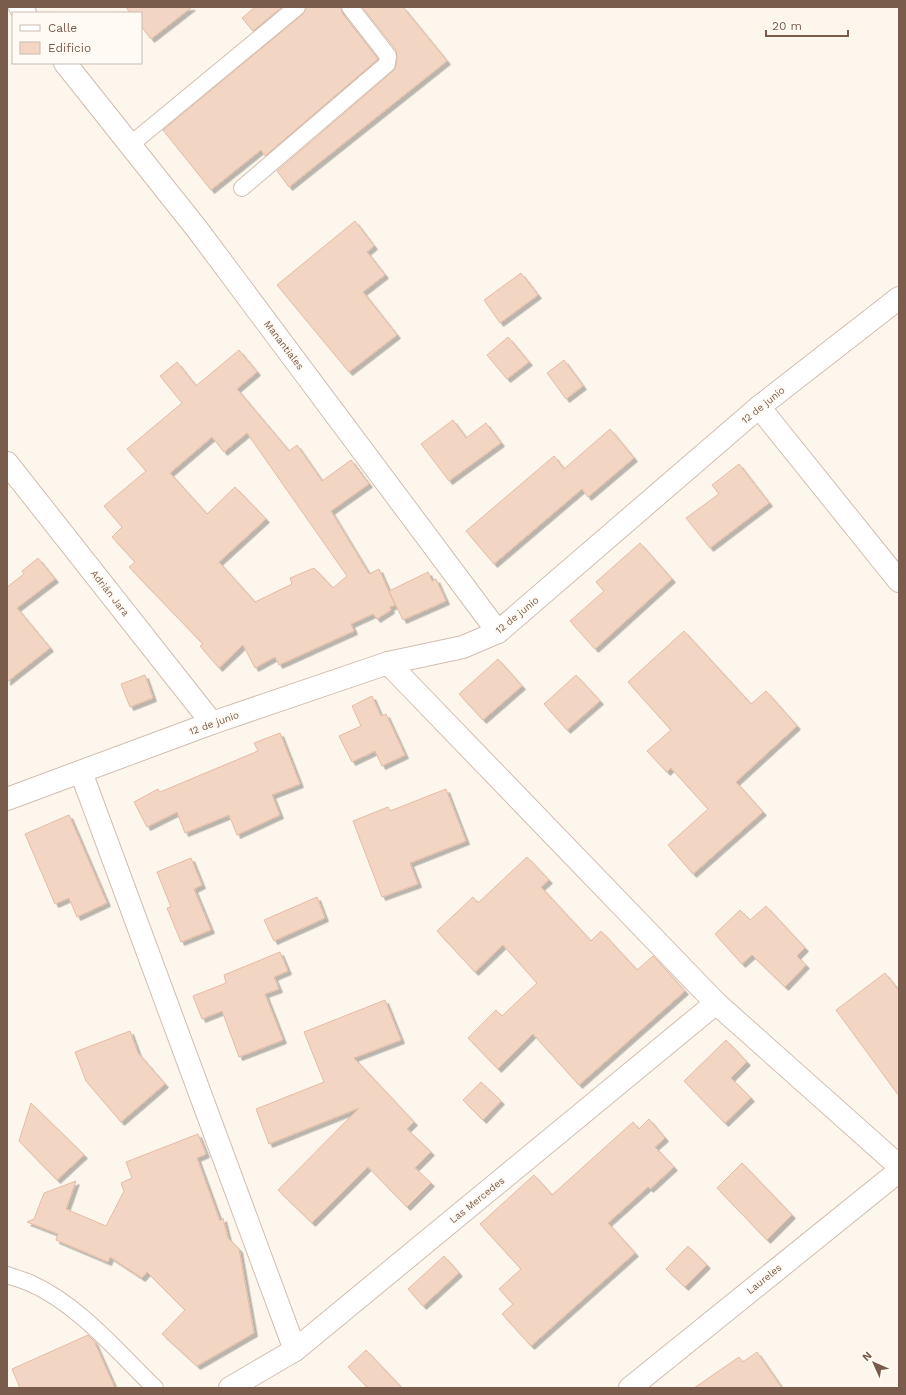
<svg xmlns="http://www.w3.org/2000/svg" width="906" height="1395" font-family="'Work Sans',sans-serif">
  <style>
    .building { fill: #f3d5c3; stroke: #e6bba3; fill-rule: evenodd; filter: url(#shadow) }
    .lines { fill: none; stroke-linecap: round; stroke-linejoin: round }
    .lane-casing { stroke: #d1beb0; stroke-width: 18 }
    .street-casing { stroke: #d1beb0; stroke-width: 24 }
    .lane { stroke: #fff; stroke-width: 16 }
    .street { stroke: #fff; stroke-width: 22 }
    .labels { text-anchor: middle; dominant-baseline: central; stroke-width: 3.5; stroke-linejoin: round; paint-order: stroke }
    .street-label { font-size: 10px; fill: #7a5c4d; stroke: #fffaf3 }
  </style>
  <defs>
    <filter id="shadow"><feDropShadow dx="3.5" dy="3.5" stdDeviation="0" flood-color="#0004"/></filter>
  </defs>
  <rect width="100%" height="100%" fill="#fdf6ec"/>
  <g class="building">
    <path d="M126 7H192L151 39 141 26V13H130Z"/>
    <path d="M255 7H282L253 31 242 18Z"/>
    <path d="M306 7H341L342 13 378 59 265 156 261 150 211 190 163 130 303 14Z"/>
    <path d="M362 7H403L447 61 289 187 277 171 393 71 396 66 397 57 396 50Z"/>
    <path d="M355 221 374 246 367 252 385 275 363 292 397 335 349 372 277 285Z"/>
    <path d="M521 273 538 295 500 323 484 300Z"/>
    <path d="M508 337 529 362 507 379 487 355Z"/>
    <path d="M239 350 257 372 237 389 289 451 297 445 322 481 351 460 369 484 331 511 369 574 379 569 395 605 390 607 391 610 377 619 373 614 351 624 354 631 279 665 275 657 255 668 243 645 219 668 200 646 203 644 129 567 135 562 112 537 122 527 104 506 146 471 127 449 182 403 160 376 177 362 196 386ZM247 433 347 576 333 588 314 568 290 578 292 584 255 602 219 562 266 519 235 487 207 514 170 473 212 437 224 452Z"/>
    <path d="M564 360 583 386 566 399 547 373Z"/>
    <path d="M453 420 466 438 486 423 501 443 449 481 421 444Z"/>
    <path d="M610 429 634 458 588 497 582 489 494 564 466 531 554 456 564 469Z"/>
    <path d="M739 464 769 503 710 548 686 518 719 494 712 485Z"/>
    <path d="M640 543 672 579 595 649 570 621 604 591 596 582Z"/>
    <path d="M38 558 55 579 17 608 50 648 7 682V587L24 574 22 571Z"/>
    <path d="M428 572 432 581 436 579 446 601 403 620 389 591Z"/>
    <path d="M684 631 751 704 766 691 797 726 736 782 763 812 693 874 668 845 708 809 671 768 667 772 647 751 671 730 628 682Z"/>
    <path d="M498 659 522 686 483 720 459 694Z"/>
    <path d="M145 675 153 698 130 707 121 684Z"/>
    <path d="M576 675 600 701 567 730 544 704Z"/>
    <path d="M372 696 381 716 386 714 405 755 382 766 375 751 352 762 339 736 361 726 352 706Z"/>
    <path d="M280 733 300 784 272 795 280 815 237 835 229 815 185 833 177 812 147 827 134 802 158 789 160 792 258 751 254 743Z"/>
    <path d="M446 789 466 841 410 863 418 884 382 897 353 821 388 807 390 811Z"/>
    <path d="M69 815 107 903 77 917 69 898 55 904 25 834Z"/>
    <path d="M527 857 549 880 541 887 591 941 601 931 637 970 653 956 685 991 579 1085 533 1034 498 1069 468 1038 496 1010 502 1016 537 983 503 945 475 972 437 931 473 897 478 903Z"/>
    <path d="M191 858 202 885 194 889 211 930 181 942 167 908 171 907 157 872Z"/>
    <path d="M317 897 325 918 274 941 264 920Z"/>
    <path d="M766 906 805 948 797 956 806 965 785 987 752 955 742 964 715 934 740 910 750 920Z"/>
    <path d="M280 952 288 971 274 977 279 989 265 994 283 1040 239 1057 222 1011 202 1019 193 996 226 983 224 975Z"/>
    <path d="M885 973 899 991V1096L836 1010Z"/>
    <path d="M385 1000 401 1040 354 1058 414 1122 407 1129 431 1152 415 1168 431 1183 407 1207 368 1167 312 1223 278 1190 359 1108 269 1144 256 1109 324 1082 304 1032Z"/>
    <path d="M130 1031 138 1053 165 1084 121 1122 86 1081 75 1052Z"/>
    <path d="M726 1040 747 1062 731 1078 751 1098 725 1123 684 1081Z"/>
    <path d="M481 1082 501 1101 483 1120 463 1100Z"/>
    <path d="M31 1103 84 1155 57 1180 19 1141Z"/>
    <path d="M649 1119 665 1138 655 1147 674 1167 650 1189 648 1187 608 1223 635 1253 531 1346 502 1314 513 1304 499 1289 521 1269 480 1224 534 1175 552 1195 633 1122 639 1129Z"/>
    <path d="M198 1134 206 1154 197 1158 220 1221 223 1218 228 1238 239 1249 254 1333 197 1366 162 1334 185 1310 147 1272 142 1278 110 1257 108 1262 56 1240 58 1234 27 1222 34 1219 44 1193 76 1181 66 1209 106 1226 124 1191 121 1183 132 1178 126 1162Z"/>
    <path d="M742 1163 792 1215 767 1240 717 1188Z"/>
    <path d="M688 1246 707 1265 685 1287 666 1269Z"/>
    <path d="M444 1256 459 1273 423 1306 408 1289Z"/>
    <path d="M88 1335 94 1341 115 1388H20L12 1369Z"/>
    <path d="M366 1350 402 1388H368L348 1367Z"/>
    <path d="M757 1352 782 1388H694L739 1357 743 1362Z"/>
  </g>
  <g class="lines">
    <g class="lane-casing">
      <g id="lane">
        <path d="M130 145 297 7"/>
        <path d="M242 188 387 64 388 56 350 7"/>
        <path d="M7 1275C15 1278 23 1280 30 1283 78 1304 118 1352 155 1388"/>
      </g>
    </g>
    <g class="street-casing">
      <g id="street">
        <path d="M20 7 25 13"/>
        <path d="M65 63 197 229 498 632"/>
        <path d="M759 407 899 581"/>
        <path d="M7 463 212 723"/>
        <path d="M388 663 716 1003 899 1166"/>
        <path d="M81 772 295 1350"/>
        <path d="M7 799 212 723 388 663 463 647 498 632 759 407 899 298"/>
        <path d="M230 1388 295 1350 716 1003"/>
        <path d="M630 1388 899 1171"/>
      </g>
    </g>
    <use href="#lane" class="lane"/>
    <use href="#street" class="street"/>
  </g>
  <g class="labels">
    <g class="street-label">
      <text transform="translate(284 345) rotate(53)">Manantiales</text>
      <text transform="translate(763 405) rotate(-39)">12 de junio</text>
      <text transform="translate(110 593) rotate(52)">Adrián Jara</text>
      <text transform="translate(517 615) rotate(-39)">12 de junio</text>
      <text transform="translate(214 723) rotate(-20)">12 de junio</text>
      <text transform="translate(477 1200) rotate(-39)">Las Mercedes</text>
      <text transform="translate(764 1279) rotate(-39)">Laureles</text>
    </g>
  </g>
  <rect width="906" height="1395" fill="none" stroke="#7a5c4d" stroke-width="16"/>
  <rect x="12" y="12" width="130" height="52" fill="#fffaf3" stroke="#cabbb1"/>
  <rect x="20" y="25" width="20" height="6" fill="#ffffff" stroke="#cabbb1"/>
  <text x="48" y="32" font-size="12" fill="#7a5c4d">Calle</text>
  <rect x="20" y="42" width="20" height="12" fill="#f3d5c3" stroke="#cabbb1"/>
  <text x="48" y="52" font-size="12" fill="#7a5c4d">Edificio</text>
  <g transform="translate(874 1363) rotate(315)" stroke="#fffaf3" stroke-width="3" paint-order="stroke">
  <path d="M0-3L7 15L0 10L-7 15Z" fill="#7a5c4d"/>
  <text y="-6" font-size="11" font-weight="bold" text-anchor="middle" fill="#7a5c4d">N</text>
  </g>
  <path d="M766 30v6h82v-6" fill="none" stroke="#7a5c4d" stroke-width="2"/>
  <text x="772" y="30" font-size="12" fill="#7a5c4d" stroke="#fffaf3" stroke-width="3" paint-order="stroke">20 m</text>
</svg>
